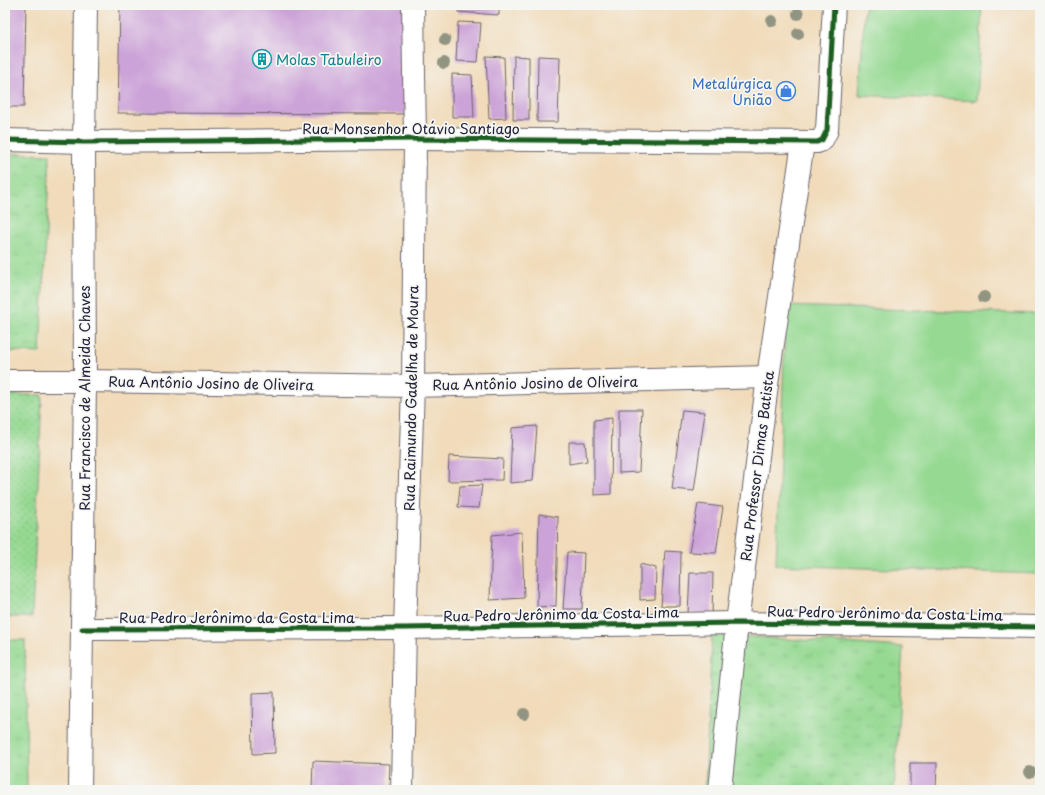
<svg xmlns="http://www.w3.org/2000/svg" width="1045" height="795" font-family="'Playpen Sans',sans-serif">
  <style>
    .grass { fill: url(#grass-tufts); stroke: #5c7e66 }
    .park { fill: url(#park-dots); stroke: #5c7e66 }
    .pitch { fill: #95d992; stroke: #5c7e66 }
    .building { fill: #cca3d8 }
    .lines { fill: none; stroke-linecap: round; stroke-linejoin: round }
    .street-casing { stroke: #6a6367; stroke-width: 24 }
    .street { stroke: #fff; stroke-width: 22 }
    .cycleway-casing { stroke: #f6f6f2; stroke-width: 8 }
    .cycleway { stroke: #1b5e20; stroke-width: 5 }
    .tree { fill: #929482 }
    .labels { text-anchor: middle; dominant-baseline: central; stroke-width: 3.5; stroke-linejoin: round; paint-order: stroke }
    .culture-label { font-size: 14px; fill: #0d838f; stroke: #f6f6f2; text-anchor: start }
    .shop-label { font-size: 14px; fill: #366cbe; stroke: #f6f6f2; text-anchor: end }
    .street-label { font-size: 14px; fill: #22223b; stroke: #f6f6f2 }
  </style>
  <defs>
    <pattern id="grass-tufts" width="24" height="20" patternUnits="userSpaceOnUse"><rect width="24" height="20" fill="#95d992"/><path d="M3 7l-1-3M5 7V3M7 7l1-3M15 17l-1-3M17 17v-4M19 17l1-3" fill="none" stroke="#80ba7f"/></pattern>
    <pattern id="park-dots" width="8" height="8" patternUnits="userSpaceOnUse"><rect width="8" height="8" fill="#95d992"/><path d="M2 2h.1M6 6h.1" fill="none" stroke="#80ba7f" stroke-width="1.8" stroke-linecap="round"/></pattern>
  </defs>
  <rect width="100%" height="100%" fill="#f6f6f2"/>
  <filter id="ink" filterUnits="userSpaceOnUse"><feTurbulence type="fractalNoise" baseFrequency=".025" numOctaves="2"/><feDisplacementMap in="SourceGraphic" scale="8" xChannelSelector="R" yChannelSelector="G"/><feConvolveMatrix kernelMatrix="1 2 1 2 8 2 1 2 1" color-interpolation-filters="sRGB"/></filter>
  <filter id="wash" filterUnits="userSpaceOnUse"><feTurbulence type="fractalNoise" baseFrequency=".012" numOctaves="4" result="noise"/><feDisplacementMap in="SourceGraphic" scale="16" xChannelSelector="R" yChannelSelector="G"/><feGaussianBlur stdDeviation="0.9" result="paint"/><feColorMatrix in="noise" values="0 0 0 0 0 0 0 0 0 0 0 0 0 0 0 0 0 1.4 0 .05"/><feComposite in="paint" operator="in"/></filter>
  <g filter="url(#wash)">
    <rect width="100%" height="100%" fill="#f1dbba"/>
    <g class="grass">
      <path d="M5 153 50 155 40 353 5 351Z"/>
      <path d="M712 634 903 647 894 790H705Z"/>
      <path d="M5 640H25L27 790H5Z"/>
    </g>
    <path class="park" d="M5 395H42L32 617H5Z"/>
    <g class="pitch">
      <path d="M865 5H982L977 101 859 95Z"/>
      <path d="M786 306 1040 314V574L776 565Z"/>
    </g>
    <g id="blocks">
      <g class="building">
        <path d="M5 5H26L24 107H5Z"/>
        <path d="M120 5H406V114L118 113Z"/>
        <path d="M458 5H499V15L458 12Z"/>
        <path d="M458 22 481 23 478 62 456 61Z"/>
        <path d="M486 56 504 57 506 118 489 119Z"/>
        <path d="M514 56 529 57V120H513Z"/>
        <path d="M538 56 560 57 558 122H537Z"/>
        <path d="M452 74 472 75 474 117H452Z"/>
        <path d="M619 409H642L639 472 619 473Z"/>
        <path d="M682 410 705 412 694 491 672 489Z"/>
        <path d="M612 418 611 494 594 495V420Z"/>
        <path d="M537 426 533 481 510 483 512 428Z"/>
        <path d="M569 442H585L587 461 569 464Z"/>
        <path d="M449 456 503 459 502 480 448 481Z"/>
        <path d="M482 485 479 508 458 507 460 486Z"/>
        <path d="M698 504 723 507 716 553 689 552Z"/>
        <path d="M539 514 558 517 556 606 537 607Z"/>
        <path d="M522 532 524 598 490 600 492 535Z"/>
        <path d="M665 551 681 552 680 606H661Z"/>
        <path d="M567 552 584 553 582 609H563Z"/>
        <path d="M640 564 656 568 655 599 640 600Z"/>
        <path d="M690 573H713L712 615 688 613Z"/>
        <path d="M274 692 275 753 253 754 252 693Z"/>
        <path d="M313 761 389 764 388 790 312 789Z"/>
        <path d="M910 763H937L936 790H910Z"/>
      </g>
    </g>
  </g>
  <g filter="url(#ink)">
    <use href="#blocks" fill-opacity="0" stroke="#6a6367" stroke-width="1"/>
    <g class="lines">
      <g class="street-casing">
        <g id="street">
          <path d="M5 140 84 142 415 139 817 142 822 140 827 130 834 5"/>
          <path d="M5 381H85L413 386 768 377"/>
          <path d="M82 629 405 628 737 623 1040 627"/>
          <path d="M80 790 85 381 84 142 86 5"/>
          <path d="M402 790 405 628 413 386 415 139 413 5"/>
          <path d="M720 790 737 623 768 377 803 143"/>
        </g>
      </g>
      <use href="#street" class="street"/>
      <g class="cycleway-casing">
        <g id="cycleway">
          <path d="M5 140 84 142 415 139 817 142 822 140 827 130 834 5"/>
          <path d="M82 629 405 628 737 623 1040 627"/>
        </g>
      </g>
      <use href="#cycleway" class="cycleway"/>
    </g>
    <g class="tree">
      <circle cx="798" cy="14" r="6"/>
      <circle cx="772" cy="21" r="6"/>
      <circle cx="798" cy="34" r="6"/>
      <circle cx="445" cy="40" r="6"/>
      <circle cx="444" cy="63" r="6"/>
      <circle cx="984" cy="297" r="6"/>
      <circle cx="524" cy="714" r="6"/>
      <circle cx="1030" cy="772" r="6"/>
    </g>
  </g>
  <defs>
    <g id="building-ring" transform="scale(1)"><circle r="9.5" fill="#f6f6f2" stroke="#0f9aa8" stroke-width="1.5"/><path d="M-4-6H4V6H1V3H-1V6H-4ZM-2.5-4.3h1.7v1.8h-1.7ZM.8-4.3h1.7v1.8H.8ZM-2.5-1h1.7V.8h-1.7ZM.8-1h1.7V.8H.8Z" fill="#0f9aa8"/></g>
    <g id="shop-ring" transform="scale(1)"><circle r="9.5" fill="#f6f6f2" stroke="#3f7fe0" stroke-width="1.5"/><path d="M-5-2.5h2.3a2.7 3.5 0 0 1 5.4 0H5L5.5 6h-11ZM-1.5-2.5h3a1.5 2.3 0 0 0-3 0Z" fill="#3f7fe0"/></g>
  </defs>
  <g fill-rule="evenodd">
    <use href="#building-ring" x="262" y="59"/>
    <use href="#shop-ring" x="786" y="91"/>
  </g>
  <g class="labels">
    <g class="culture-label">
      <text x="276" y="59">Molas Tabuleiro</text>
    </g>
    <g class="shop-label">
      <text x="772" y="83">Metalúrgica<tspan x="772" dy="16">União</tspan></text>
    </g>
    <g class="street-label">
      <text x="411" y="128">Rua Monsenhor Otávio Santiago</text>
      <text transform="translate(211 383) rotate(1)">Rua Antônio Josino de Oliveira</text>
      <text transform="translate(535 383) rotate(-1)">Rua Antônio Josino de Oliveira</text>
      <text transform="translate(84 398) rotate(-90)">Rua Francisco de Almeida Chaves</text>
      <text transform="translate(411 398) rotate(-89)">Rua Raimundo Gadelha de Moura</text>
      <text transform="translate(757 466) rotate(-83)">Rua Professor Dimas Batista</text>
      <text transform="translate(885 613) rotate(1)">Rua Pedro Jerônimo da Costa Lima</text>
      <text transform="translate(561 614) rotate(-1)">Rua Pedro Jerônimo da Costa Lima</text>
      <text x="237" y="617">Rua Pedro Jerônimo da Costa Lima</text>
    </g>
  </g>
  <rect width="1045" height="795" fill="none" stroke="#f6f6f2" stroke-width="20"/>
</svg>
